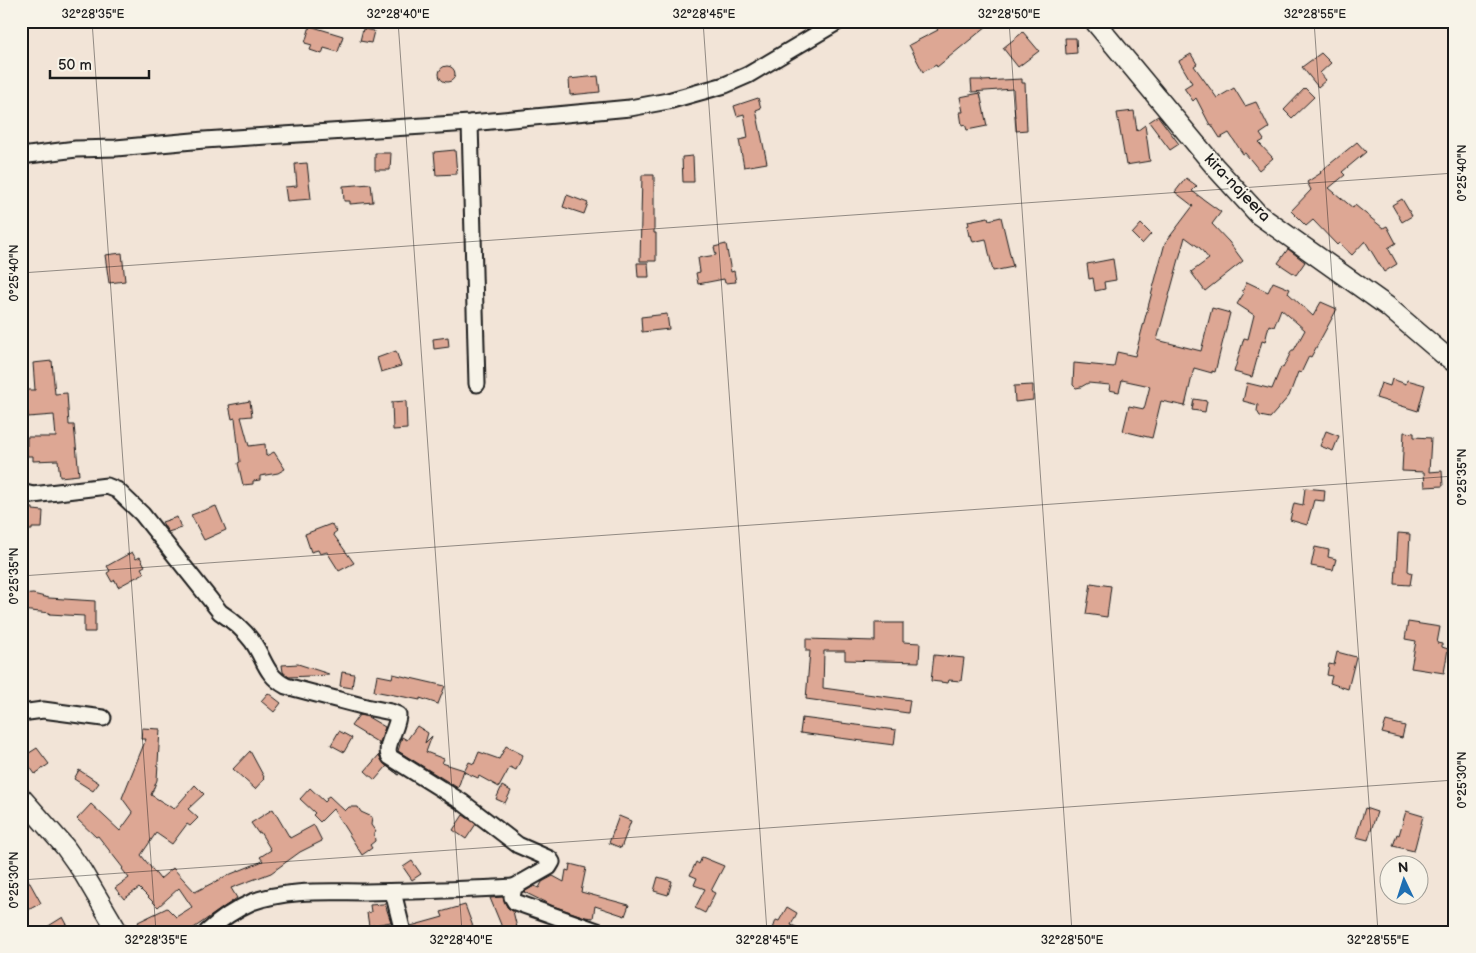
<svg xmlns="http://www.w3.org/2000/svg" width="1476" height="953" font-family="'Balsamiq Sans',sans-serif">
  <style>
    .building { fill: #dda794; stroke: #1c1c1c }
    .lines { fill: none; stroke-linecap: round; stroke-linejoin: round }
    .minor-casing { stroke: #1c1c1c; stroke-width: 19 }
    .tertiary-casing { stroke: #1c1c1c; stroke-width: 22 }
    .minor { stroke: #f7f3e8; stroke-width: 15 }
    .tertiary { stroke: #f7f3e8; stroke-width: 19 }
    .ticks { fill: none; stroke: #1c1c1c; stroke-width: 1; stroke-opacity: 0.45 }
    .labels { text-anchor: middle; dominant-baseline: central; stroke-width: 4; stroke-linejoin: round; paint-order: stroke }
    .street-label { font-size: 16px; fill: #1c1c1c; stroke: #f7f3e8 }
    .neatline { fill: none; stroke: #1c1c1c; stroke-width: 2 }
    .ticks-label { font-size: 12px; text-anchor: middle; fill: #1c1c1c }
  </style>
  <rect width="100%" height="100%" fill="#f2e4d7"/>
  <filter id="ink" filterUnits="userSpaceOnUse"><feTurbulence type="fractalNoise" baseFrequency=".02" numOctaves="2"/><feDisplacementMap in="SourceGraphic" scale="10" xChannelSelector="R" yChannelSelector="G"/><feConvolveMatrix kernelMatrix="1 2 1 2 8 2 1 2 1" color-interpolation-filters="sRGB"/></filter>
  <g filter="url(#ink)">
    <g class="building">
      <path d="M931 21H993L937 67 936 65 923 72 909 45 938 30Z"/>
      <path d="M310 26 343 36 338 52 324 48 322 54 310 50 312 45 305 43Z"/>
      <path d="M363 29 374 31 371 43 360 41Z"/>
      <path d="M1023 32 1039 51 1018 67 1003 48Z"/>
      <path d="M1065 38H1076L1077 53 1066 54Z"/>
      <path d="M1321 53 1331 63 1320 73 1326 80 1318 87 1302 67Z"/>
      <path d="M1191 54 1197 64 1194 66 1217 98 1234 88 1245 106 1256 102 1269 128 1260 134 1264 140 1259 143 1273 158 1259 170 1245 153 1243 154 1229 133 1220 138 1211 124 1210 125 1196 98 1193 101 1184 88 1192 83 1179 61Z"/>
      <circle cx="447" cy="74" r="8"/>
      <path d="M598 76 600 92 570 95 569 79Z"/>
      <path d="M1022 79V83H1025L1027 130 1016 131 1013 89 972 92 971 80H982V81Z"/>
      <path d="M1305 88 1314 97 1292 118 1284 110Z"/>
      <path d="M980 93 987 126 967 130 965 124 962 125 960 112H963L960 97Z"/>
      <path d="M758 98 761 108 756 110 767 163 744 167 739 140 748 138 744 114 737 116 734 106Z"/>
      <path d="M1134 111 1137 131 1145 125 1150 161 1126 165 1117 113Z"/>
      <path d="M1158 116 1179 144 1170 150 1149 122Z"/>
      <path d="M1357 142 1366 152 1342 172 1345 175 1329 188 1353 208 1355 205 1383 228 1387 226 1396 243 1388 248 1397 264 1384 272 1365 241 1352 255 1339 243 1337 245 1313 220 1306 226 1291 211 1311 190 1307 182 1321 173 1320 172Z"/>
      <path d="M455 150 457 174 436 175 434 152Z"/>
      <path d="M375 153H391L390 170H375Z"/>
      <path d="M693 156 694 182H683L682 157Z"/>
      <path d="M307 163 311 199 287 201 285 187 297 186 295 164Z"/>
      <path d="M642 175H654V233H656V261H640Z"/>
      <path d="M1186 178 1197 186 1192 191 1221 212 1212 224 1229 242 1243 261 1205 291 1191 272 1209 259 1200 248 1185 237 1157 340 1201 351 1212 308 1230 313 1215 372 1212 371V373L1194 368 1185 406 1161 401 1152 438 1123 431 1129 406 1144 409 1150 386 1122 380 1119 392 1109 390 1110 385 1088 383 1081 387 1076 388 1073 385 1074 363 1114 367 1117 352 1135 356 1165 243 1193 206 1175 192Z"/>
      <path d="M371 184 373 202 350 204V201H344L343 186Z"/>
      <path d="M567 195 588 203 584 214 563 207Z"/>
      <path d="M1402 199 1412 216 1402 222 1392 205Z"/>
      <path d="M988 217 989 220 1001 217 1013 267 993 271 986 239 973 242 971 235 969 236 967 226 969 225 968 221Z"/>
      <path d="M1141 224 1151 234 1142 244 1132 234Z"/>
      <path d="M726 244 731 272 734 271 736 282 725 283 724 279 698 284 696 273 700 272 698 258 716 255 714 247Z"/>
      <path d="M1288 249 1305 262 1296 275 1278 263Z"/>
      <path d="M122 253 125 281 109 283 105 255Z"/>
      <path d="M1113 259 1116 280 1104 282 1105 289 1095 291 1093 278 1089 279 1087 264Z"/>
      <path d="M637 263H648L649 277H638Z"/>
      <path d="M1247 282 1268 292 1273 282 1290 289 1288 293 1313 316 1321 302 1337 309 1311 357 1309 356 1301 373 1298 372 1289 396 1270 418 1260 416 1257 411 1258 405 1243 401 1247 383 1272 389 1281 367 1283 368 1292 350H1294L1305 330 1281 309 1274 327 1269 325 1265 342 1262 341 1252 377 1234 372 1244 338 1248 339 1254 315 1237 304 1244 293 1242 292Z"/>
      <path d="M667 314 669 329 642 332 641 317Z"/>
      <path d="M448 337 449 347 434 349 433 339Z"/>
      <path d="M396 351 401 366 381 372 377 358Z"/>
      <path d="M52 361 55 394 67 393 69 425H74L79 475 60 477 58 460 33 461V456H27V437H56L54 415 28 417 26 390H35L33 363Z"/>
      <path d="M1392 379 1406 384 1407 380 1425 385 1418 411 1376 398 1381 383 1390 386Z"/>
      <path d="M1033 385V400L1015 402 1014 386Z"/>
      <path d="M1194 399 1207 401 1205 412 1192 410Z"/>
      <path d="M250 401 252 416 241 417 249 446 265 444 266 456 274 452 285 469 278 473 260 476V480L253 481V484L243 485 238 463 240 462 235 418 232 419 229 405Z"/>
      <path d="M406 401 407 429 393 430 392 402Z"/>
      <path d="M1326 431 1339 436 1333 451 1320 446Z"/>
      <path d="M1404 432 1414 433V437L1431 438 1429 472 1442 471 1443 486 1425 487 1424 472 1402 471Z"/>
      <path d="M1305 488 1325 490 1324 501 1314 500 1307 525 1290 520 1294 503 1303 505Z"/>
      <path d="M216 506 226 530 204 540 191 515Z"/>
      <path d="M23 507 33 508V510L43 511 42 528H32V530H22Z"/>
      <path d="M177 517 181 528 168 532 162 522Z"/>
      <path d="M331 524 337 531 333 534 354 563 339 571 327 552 320 554 318 550 311 552 305 534Z"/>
      <path d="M1398 533 1410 534 1408 571 1412 573 1410 585 1395 584Z"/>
      <path d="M1315 547 1329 550 1328 557 1336 559 1333 570 1311 566Z"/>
      <path d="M132 552 136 559 140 557 145 566 141 568 144 573 118 587 115 580 112 582 107 573 110 571 107 566Z"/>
      <path d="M1091 583 1111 586 1107 617 1086 614Z"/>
      <path d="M33 594 49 598 95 601V632H84V616L49 614 50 613 21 610V595Z"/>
      <path d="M1408 622 1440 627 1437 643 1442 644V647L1448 649 1444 673 1411 668 1416 641 1405 639Z"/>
      <path d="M875 623H903V642L920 643 919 662 845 660V651H824L823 688 910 700 908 713 806 699 810 651H806V639L875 641Z"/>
      <path d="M1337 652 1356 657 1348 689 1330 683 1332 676 1327 675 1329 664 1334 665Z"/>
      <path d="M934 655 964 658 961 681 949 680 948 683 931 681Z"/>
      <path d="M298 664 329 674V675L289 677 283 672 282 665Z"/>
      <path d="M342 672 354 674 352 688 340 686Z"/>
      <path d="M393 674 445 686 438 704 420 698V700L374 691 377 675 392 678Z"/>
      <path d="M268 693 281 703 274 712 261 701Z"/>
      <path d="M359 715 368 717 385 727 379 746 378 745 379 743 351 726Z"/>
      <path d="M802 718 896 730 894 745 800 733Z"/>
      <path d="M1386 721 1405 726 1402 738 1382 733Z"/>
      <path d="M417 726 428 733 425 743 432 736 426 752 444 759 442 763 464 770 458 788 398 751 402 737 407 740Z"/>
      <path d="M142 728 160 729 157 780 151 795 174 809 195 785 204 794 188 809 198 818 190 826 187 824 172 844 156 833 141 855 160 879 173 868 195 892 226 876 263 861 260 857 271 850 260 832 258 833 251 823 273 809 290 838 314 825 322 841 300 852 271 873 231 888 237 898 188 932H143L138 922 167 908 176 917 192 907 179 888 158 907 139 888 124 899 115 888 129 878 122 869 123 868 98 836 96 837 77 819 91 804 120 831 133 813 122 798 146 739H141Z"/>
      <path d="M339 731 352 738 344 752 331 745Z"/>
      <path d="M506 746 523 755 516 770 510 767 499 787 479 776 478 778 464 772 469 762 474 764 479 752 499 759Z"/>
      <path d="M37 748 49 764 35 774 23 757Z"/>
      <path d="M250 751 264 777 263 778 264 779 255 789 233 769Z"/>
      <path d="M379 755 385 765 399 775 387 766 375 780 365 771Z"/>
      <path d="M79 770 99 783 93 791 74 779Z"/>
      <path d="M502 786 511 791 505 803 496 799Z"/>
      <path d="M310 788 325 802 327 800 326 798 329 796 345 811 349 807H358L361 812 372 817 371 825 376 832 374 833 375 841 370 845 372 848 362 855 333 809 320 822 313 815 315 813 300 799Z"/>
      <path d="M1365 808 1377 812 1368 840 1356 837Z"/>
      <path d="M1406 811 1423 816 1414 851 1393 846 1397 834 1399 835Z"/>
      <path d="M463 815 476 824 466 839 453 830Z"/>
      <path d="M619 816 631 821 621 848 609 843Z"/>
      <path d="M702 857 724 866 711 891 715 893 705 913 695 908 705 889 694 885 697 878 690 875 696 862 699 864Z"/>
      <path d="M412 861 421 874 412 880 403 867Z"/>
      <path d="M570 864 586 868 581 892 629 905 625 916 595 906 593 918 585 917 553 906 524 892 534 886 539 888 542 882 553 876 564 882 566 870 569 871Z"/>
      <path d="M21 867 41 903 21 914Z"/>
      <path d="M658 877 672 881 668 895 654 891Z"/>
      <path d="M503 897 507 907 513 911 518 932H504L490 898Z"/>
      <path d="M382 904H385L391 922 369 926 367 913 371 912 370 905Z"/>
      <path d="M465 905 475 932H412L411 926 443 917 441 912Z"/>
      <path d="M787 907 797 913 791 925 804 930V932H772L776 920 779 921Z"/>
      <path d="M63 917 71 932H39Z"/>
    </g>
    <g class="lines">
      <g class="minor-casing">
        <g id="minor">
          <path d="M470 123 477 384"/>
          <path d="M21 156 76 149 116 148 204 140 470 123 630 108 668 101 725 85 748 75 839 21"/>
          <path d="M21 492 33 495 107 486 117 490 142 514 220 612C232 620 243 629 252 641 265 659 265 675 286 686L366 707 391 712 398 715C398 728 383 747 390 757L462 802 518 845 550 859 552 862 549 867 514 887 512 897 515 902 600 932"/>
          <path d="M21 713 43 710 103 718"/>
          <path d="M393 892 403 932"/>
          <path d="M207 932C220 920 236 909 252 902 287 889 328 892 365 892 415 891 464 890 514 887"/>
        </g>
      </g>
      <g class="tertiary-casing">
        <g id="tertiary">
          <path d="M1094 21 1216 168 1259 215 1387 306 1443 354 1455 363"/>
          <path d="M21 797 65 847 82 871 118 932"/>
        </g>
      </g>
      <use href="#minor" class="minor"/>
      <use href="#tertiary" class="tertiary"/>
    </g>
  </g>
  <path class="ticks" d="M92 21 156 932M398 21 462 932M703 21 767 932M1009 21 1072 932M1314 21 1378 932M21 273 1455 173M21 576 1455 476M21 880 1455 780"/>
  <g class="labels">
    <g class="street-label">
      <text transform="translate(1237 188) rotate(46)">kira-najeera</text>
    </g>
  </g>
  <rect width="1476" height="953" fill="none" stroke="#f7f3e8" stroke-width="55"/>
  <g transform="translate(1404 880) rotate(356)"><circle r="24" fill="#f7f3e8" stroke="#9f9d96"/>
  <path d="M0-4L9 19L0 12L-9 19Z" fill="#1f6fb2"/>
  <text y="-8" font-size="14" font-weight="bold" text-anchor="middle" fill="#1c1c1c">N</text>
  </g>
  <path d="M50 70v8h99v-8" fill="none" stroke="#1c1c1c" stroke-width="2.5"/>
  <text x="58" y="70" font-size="15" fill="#1c1c1c" stroke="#f7f3e8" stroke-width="4" paint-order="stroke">50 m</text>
  <rect x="28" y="28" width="1420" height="898" class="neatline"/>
  <g class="ticks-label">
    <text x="93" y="18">32°28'35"E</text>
    <text x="398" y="18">32°28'40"E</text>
    <text x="704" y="18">32°28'45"E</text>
    <text x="1009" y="18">32°28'50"E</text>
    <text x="1315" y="18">32°28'55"E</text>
    <text transform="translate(1462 173) rotate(-90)" y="4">0°25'40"N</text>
    <text transform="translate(14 273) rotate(-90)" y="4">0°25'40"N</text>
    <text transform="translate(1462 477) rotate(-90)" y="4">0°25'35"N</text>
    <text transform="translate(14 576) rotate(-90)" y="4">0°25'35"N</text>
    <text transform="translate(1462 780) rotate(-90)" y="4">0°25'30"N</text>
    <text transform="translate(14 880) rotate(-90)" y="4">0°25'30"N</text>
    <text x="156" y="944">32°28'35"E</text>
    <text x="461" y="944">32°28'40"E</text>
    <text x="767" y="944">32°28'45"E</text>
    <text x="1072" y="944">32°28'50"E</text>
    <text x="1378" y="944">32°28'55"E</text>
  </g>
</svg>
